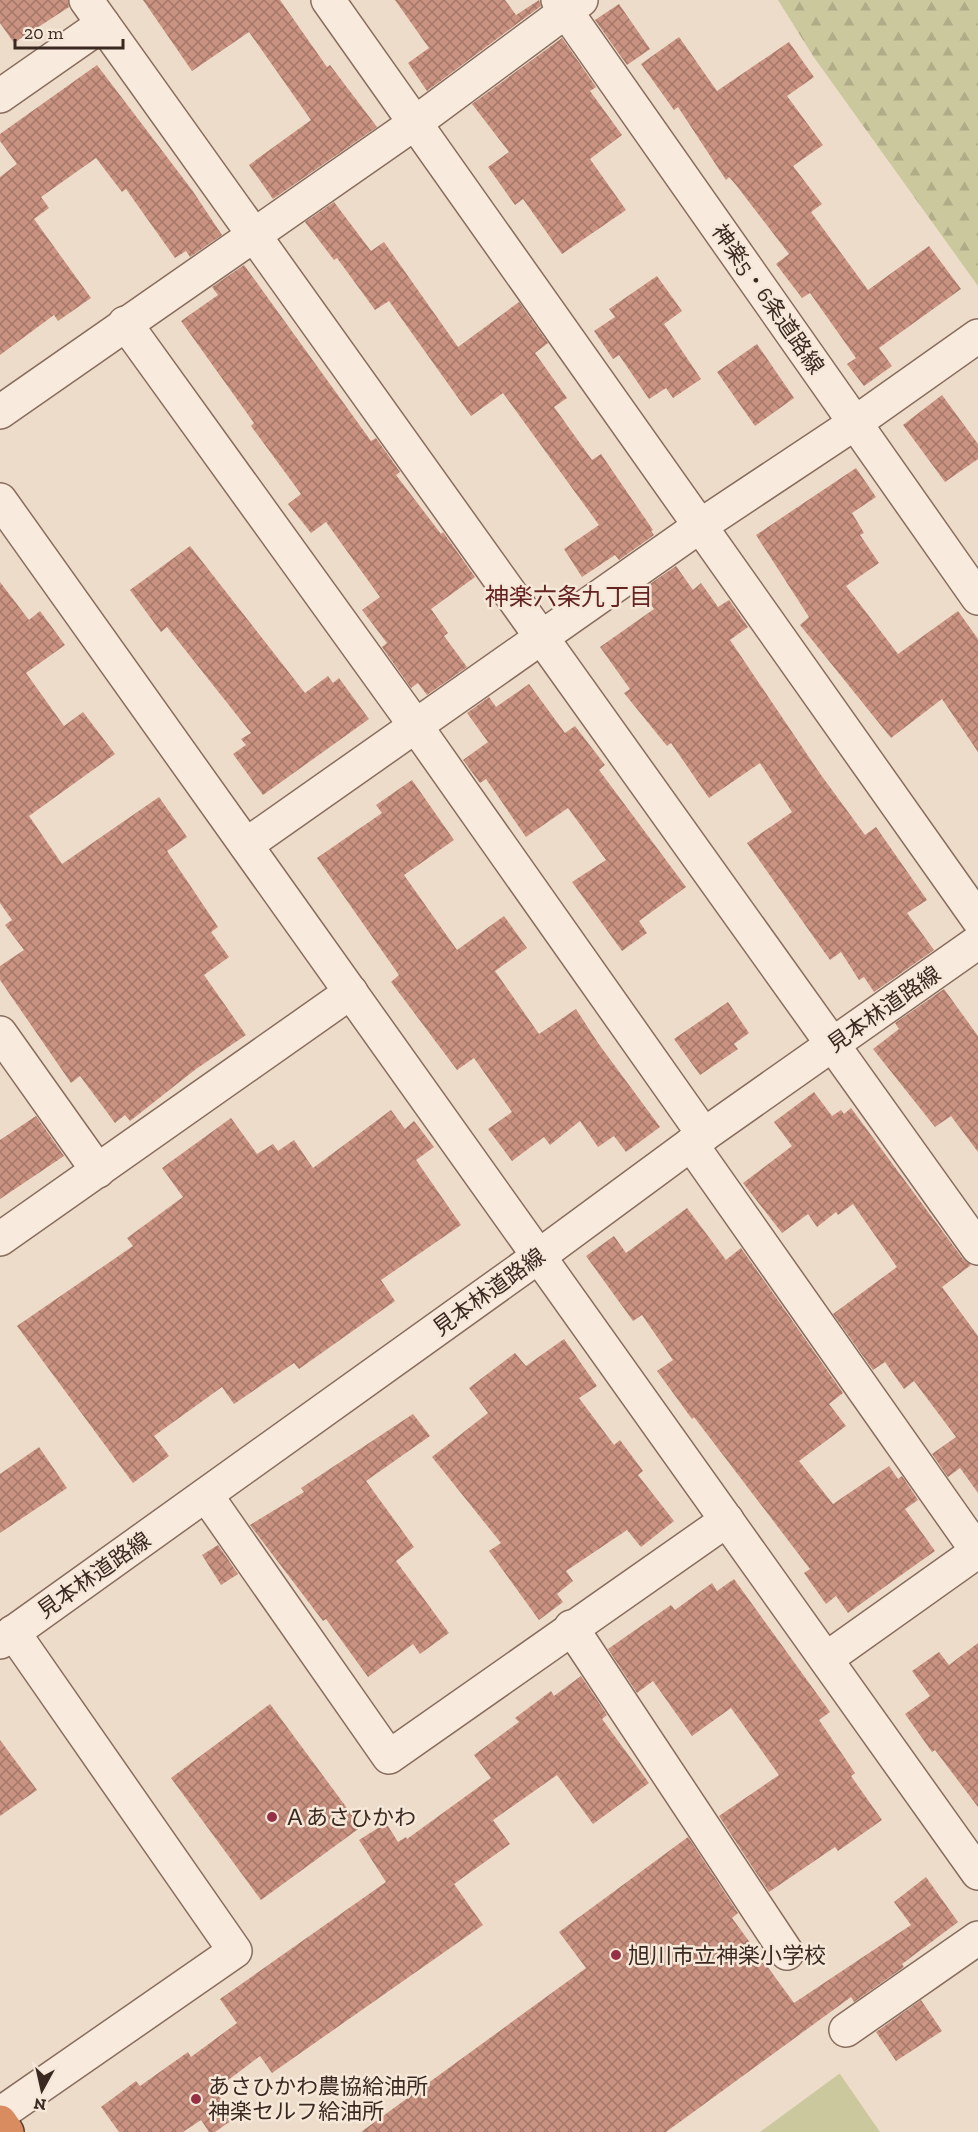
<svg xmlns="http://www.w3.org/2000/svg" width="978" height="2132" font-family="'Zilla Slab','Noto Sans JP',serif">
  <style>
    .forest { fill: url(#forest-firs) }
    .park { fill: #cbc89d }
    .building { fill: url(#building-cross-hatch) }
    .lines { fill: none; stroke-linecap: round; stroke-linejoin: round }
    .minor-casing { stroke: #896d5e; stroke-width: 36 }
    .highway-casing { stroke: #583d32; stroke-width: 36 }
    .minor { stroke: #f8ebdd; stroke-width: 33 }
    .highway { stroke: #d88c5f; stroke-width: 33 }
    .poi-dot { fill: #963044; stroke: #f5e8d9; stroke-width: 2 }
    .labels { text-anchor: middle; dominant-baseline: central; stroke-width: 5; stroke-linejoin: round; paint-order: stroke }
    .street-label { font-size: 22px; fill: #3a2921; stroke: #f5e8d9 }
    .poi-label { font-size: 22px; fill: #3a2921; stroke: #f5e8d9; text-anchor: start }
    .neighbourhood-label { font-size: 24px; fill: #652422; stroke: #f5e8d9 }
  </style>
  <defs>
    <pattern id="forest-firs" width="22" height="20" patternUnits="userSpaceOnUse" patternTransform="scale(1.5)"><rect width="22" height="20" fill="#cbc89d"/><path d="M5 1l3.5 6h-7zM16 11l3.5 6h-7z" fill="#afac87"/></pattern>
    <pattern id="building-cross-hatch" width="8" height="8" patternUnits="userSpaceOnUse" patternTransform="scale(1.5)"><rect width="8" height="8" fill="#ca9281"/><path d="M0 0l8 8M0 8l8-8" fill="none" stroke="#a57769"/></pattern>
  </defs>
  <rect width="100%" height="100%" fill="#eddcc9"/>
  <path class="forest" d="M778 0H978V286L813 56Z"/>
  <path class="park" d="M840 2074 880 2132H760L839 2074Z"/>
  <g class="building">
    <path d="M0 0H68L69 7 14 43 0 23Z"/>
    <path d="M143 0H280L327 67 330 65 377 127 273 199 249 165 311 120 249 32 192 71Z"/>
    <path d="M395 0H505L516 15 539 0 541 6 427 91 408 63 429 48Z"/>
    <path d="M619 4 650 49 627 65 595 20Z"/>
    <path d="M679 37 717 91 789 42 814 77 787 96 823 145 793 166 822 204 811 212 868 290 929 246 961 289 879 348 892 366 864 386 847 364 856 358 810 293 802 298 776 264 789 254 736 185 729 177 726 180 678 107 674 110 641 64Z"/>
    <path d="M562 38 596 87 590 91 622 135 590 159 626 210 562 254 523 199 515 205 488 167 509 152 472 104Z"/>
    <path d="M97 65 192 190 222 235 190 257 186 251 175 258 126 189 122 192 96 158 41 197 49 208 34 219 91 298 58 321 54 315 0 355V177L17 164 0 141V134Z"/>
    <path d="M334 202 371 251 384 242 458 347 519 302 548 343 535 353 567 398 554 407 592 460 601 454 653 530 651 531 654 535 619 560 615 555 582 577 564 549 599 525 503 393 471 416 389 301 375 310 337 258 334 260 305 222Z"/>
    <path d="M244 265 371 441 376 438 400 472 396 475 441 534 443 532 475 577 431 609 448 633 444 636 467 667 427 695 418 683 411 688 382 647 387 643 362 610 380 597 326 522 311 533 288 504 301 494 251 426 254 423 181 321 218 295 212 287Z"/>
    <path d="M657 276 682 311 664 324 701 379 673 398 666 388 649 399 619 355 613 359 594 331 615 317 609 309Z"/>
    <path d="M757 344 794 398 755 426 717 372Z"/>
    <path d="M942 395 978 444V459L945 482 903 425Z"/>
    <path d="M856 468 876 497 852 513 864 533 860 535 879 563 846 586 898 654 958 611 978 639V752L942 699 891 738 800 625 809 617 756 535Z"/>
    <path d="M190 546 305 693 328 676 333 683 339 678 369 719 263 795 233 754 246 745 241 739 251 733 167 627 161 632 130 590Z"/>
    <path d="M676 566 693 590 701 583 718 607 729 600 748 627 730 640 821 775 865 835 876 827 927 900 907 913 934 950 874 992 864 977 859 980 841 952 830 960 747 843 792 812 760 763 709 798 671 743 667 746 624 693 630 689 600 647 654 609 641 590Z"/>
    <path d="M0 582 29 620 40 611 65 645 26 673 64 726 83 712 115 754 29 816 62 864 159 797 187 837 167 851 218 927 211 932 229 957 204 975 246 1035 196 1069 130 1121 125 1115 115 1123 80 1076 71 1083 0 980V966L24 950 5 925 12 920 0 903Z"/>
    <path d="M529 684 565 733 575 726 605 765 599 770 686 887 639 921 647 933 622 951 572 882 606 860 568 808 526 837 486 779 480 783 463 760 488 742 467 713 489 697 496 707Z"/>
    <path d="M412 780 454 840 404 875 457 950 504 916 527 948 495 971 539 1034 576 1009 598 1043 660 1127 626 1152 614 1136 598 1147 580 1121 550 1145 544 1137 512 1161 488 1129 512 1112 474 1058 457 1070 391 982 399 975 317 858 382 813 376 805Z"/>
    <path d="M944 989 978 1036V1152L951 1116 935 1127 873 1049 899 1029 895 1023Z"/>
    <path d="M728 1002 749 1033 734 1044 738 1049 700 1075 674 1039Z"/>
    <path d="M814 1092 832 1116 841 1110 844 1114 851 1108 963 1259 971 1265 942 1287 978 1336V1493L960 1468 948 1477 932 1454 956 1437 914 1381 904 1389 885 1362 873 1370 833 1314 897 1267 853 1204 838 1215 836 1212 817 1227 808 1214 782 1233 743 1183 792 1146 774 1122Z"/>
    <path d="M391 1110 405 1129 414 1121 434 1147 416 1160 461 1225 381 1280 395 1301 299 1369 294 1363 234 1404 222 1387 154 1436 169 1456 133 1483 17 1326 133 1246 127 1238 183 1197 162 1168 231 1118 257 1154 273 1144 278 1151 294 1140 313 1168Z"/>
    <path d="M36 1116 64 1156 0 1199V1140Z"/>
    <path d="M687 1208 726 1260 741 1248 843 1393 829 1404 846 1426 799 1461 833 1504 889 1466 898 1479 902 1476 918 1500 905 1509 935 1551 848 1613 836 1596 826 1604 804 1573 810 1569 694 1417 692 1419 657 1371 673 1360 642 1315 633 1321 586 1256 614 1236 626 1253Z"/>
    <path d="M564 1339 597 1386 579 1398 614 1445 620 1440 643 1471 638 1475 674 1521 641 1547 627 1530 566 1571 573 1581 557 1594 563 1602 539 1620 489 1551 501 1543 432 1457 488 1413 469 1388 515 1353 526 1366Z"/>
    <path d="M413 1414 430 1436 366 1481 414 1547 396 1561 449 1633 420 1654 413 1644 368 1677 326 1619 323 1621 250 1525 304 1492 301 1488Z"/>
    <path d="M39 1447 67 1488 0 1533V1474Z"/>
    <path d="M218 1545 238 1574 221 1585 202 1555Z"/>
    <path d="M734 1579 830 1712 819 1720 855 1773 851 1776 882 1820 838 1851 835 1847 769 1892 719 1816 779 1775 731 1708 692 1736 653 1681 637 1693 608 1649 671 1605 675 1610 712 1583 717 1591Z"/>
    <path d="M978 1643V1807L935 1750 932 1752 905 1714 930 1696 912 1671 939 1652 949 1665Z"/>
    <path d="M581 1676 607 1715 602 1719 649 1783 593 1824 557 1775 493 1820 510 1844 454 1884 483 1925 272 2073 260 2056 215 2090 235 2118 215 2132H209L201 2120 183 2132H119L101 2107 136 2081 140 2086 188 2052 191 2057 237 2023 220 1999 386 1882 359 1840 386 1823 398 1842 406 1837 407 1839 491 1778 474 1755 519 1722 515 1718 551 1691 554 1696Z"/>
    <path d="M270 1704 361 1827 261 1900 171 1778Z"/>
    <path d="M0 1740 37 1790 0 1816Z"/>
    <path d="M688 1837 738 1913 732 1918 794 2003 911 1925 894 1902 926 1877 958 1922 902 1964 904 1967 854 2002 851 1997 666 2132H361L586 1968 559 1932Z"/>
    <path d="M921 2000 942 2031 896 2061 876 2032Z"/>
  </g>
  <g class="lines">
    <g class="minor-casing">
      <g id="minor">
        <path d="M86 0 978 1248"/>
        <path d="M328 0 978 919"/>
        <path d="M558 0 978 598"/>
        <path d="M0 96 103 24"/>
        <path d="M125 323 415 725 704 1135"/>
        <path d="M0 412 415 123 581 0"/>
        <path d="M0 500 978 1873"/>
        <path d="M246 845 700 526 855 423 978 336"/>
        <path d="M0 1033 98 1171"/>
        <path d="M691 1144 978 1552"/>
        <path d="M0 1239 351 992"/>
        <path d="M206 1495 389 1757 727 1520"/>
        <path d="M571 1627 787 1953"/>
        <path d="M0 1642 539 1256 691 1144 978 942"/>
        <path d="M826 1659 978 1551"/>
        <path d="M846 2030 978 1938"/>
        <path d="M0 2114 235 1951 13 1632"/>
      </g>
    </g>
    <g class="highway-casing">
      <path id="highway" d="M0 2122 7 2132"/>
    </g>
    <use href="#minor" class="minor"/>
    <use href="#highway" class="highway"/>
  </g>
  <g class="poi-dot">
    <circle cx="272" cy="1817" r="6"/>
    <circle cx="616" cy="1955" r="6"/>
    <circle cx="196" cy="2099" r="6"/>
  </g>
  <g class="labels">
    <g class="street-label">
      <text transform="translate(768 299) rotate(55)">神楽5・6条道路線</text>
      <text transform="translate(884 1009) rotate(-35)">見本林道路線</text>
      <text transform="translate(489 1292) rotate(-36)">見本林道路線</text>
      <text transform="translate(94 1575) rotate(-35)">見本林道路線</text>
    </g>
    <g class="poi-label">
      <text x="284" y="1817">Ａあさひかわ</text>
      <text x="628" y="1955">旭川市立神楽小学校</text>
      <text x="208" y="2086">あさひかわ農協給油所<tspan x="208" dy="25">神楽セルフ給油所</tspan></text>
    </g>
    <g class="neighbourhood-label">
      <text x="569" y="596">神楽六条九丁目</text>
    </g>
  </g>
  <g transform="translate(42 2090) rotate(188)" stroke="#f5e8d9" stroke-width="4.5" paint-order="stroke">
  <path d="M0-4.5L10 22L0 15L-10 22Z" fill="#3a2921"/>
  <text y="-9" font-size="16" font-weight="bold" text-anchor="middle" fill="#3a2921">N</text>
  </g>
  <path d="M15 39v9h108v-9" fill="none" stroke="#3a2921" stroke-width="3"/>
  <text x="24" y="39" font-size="18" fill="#3a2921" stroke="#f5e8d9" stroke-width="4.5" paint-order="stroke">20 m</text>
</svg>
